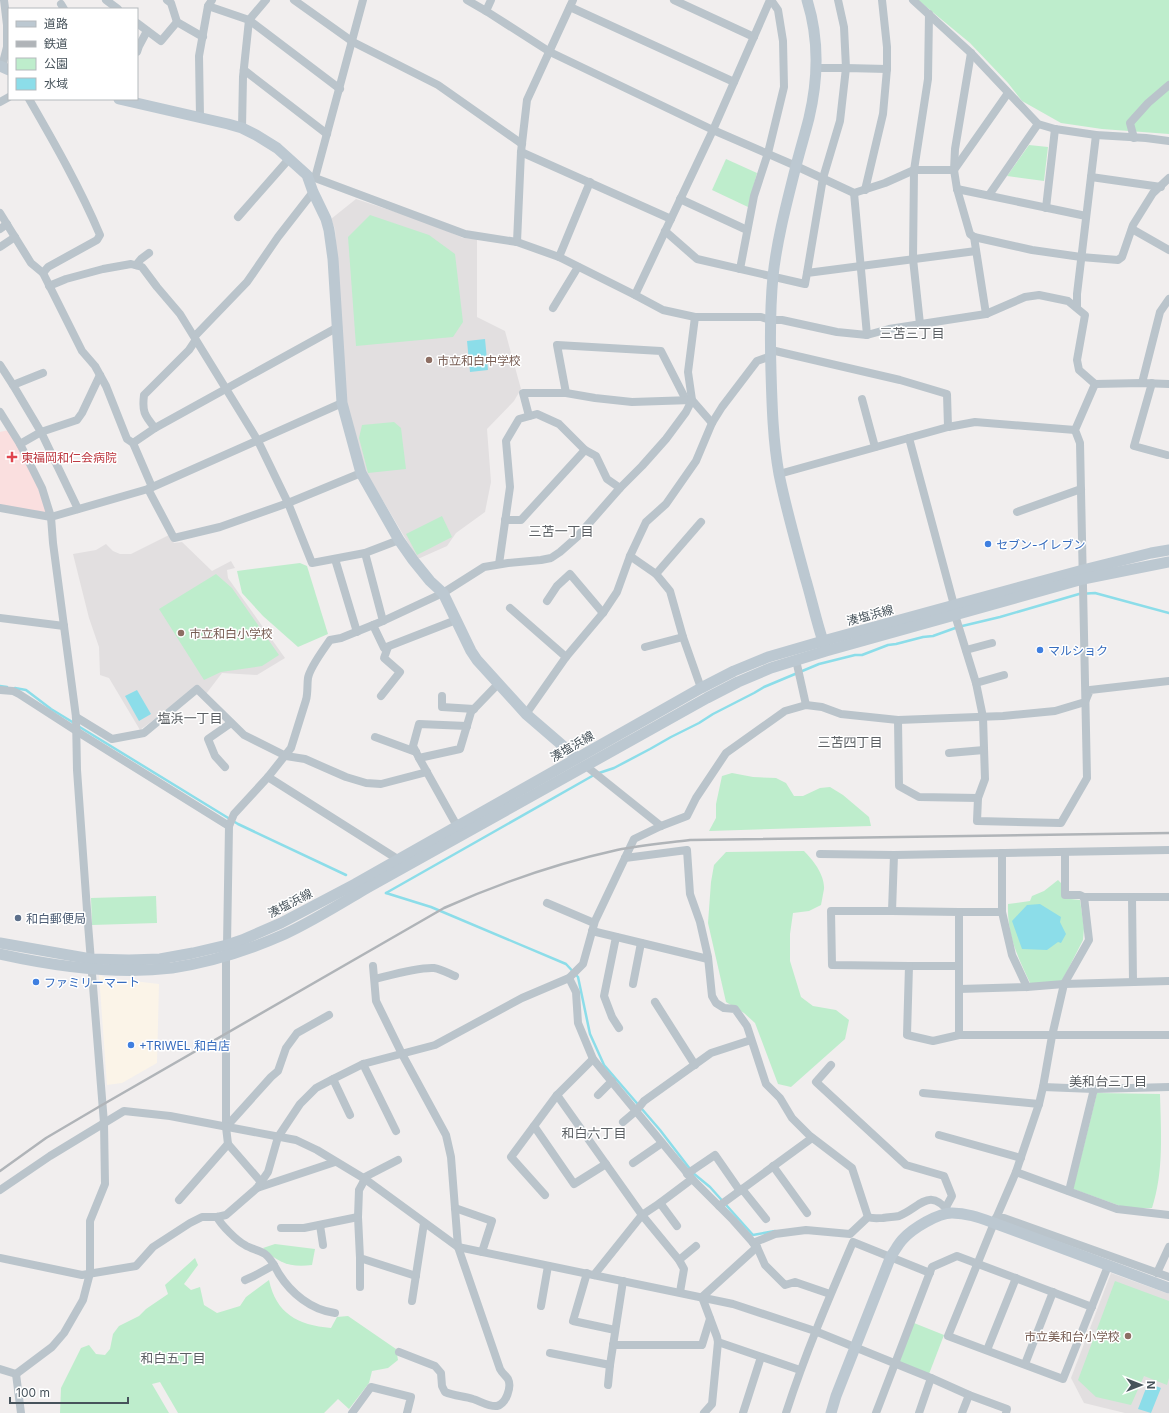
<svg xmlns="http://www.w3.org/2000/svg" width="1169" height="1413" font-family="Inter,'Noto Sans JP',sans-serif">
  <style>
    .commercial { fill: #fbf4e8 }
    .education { fill: #e2dfe0 }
    .medical { fill: #fadfdf }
    .green { fill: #beedcc }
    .water { fill: #8cdde9 }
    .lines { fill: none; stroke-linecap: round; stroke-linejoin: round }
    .stream { stroke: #8cdde9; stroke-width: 2.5 }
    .street { stroke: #bac4cb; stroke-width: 8 }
    .secondary { stroke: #bcc8d1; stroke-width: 11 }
    .rail { stroke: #b0b4b8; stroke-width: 2.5 }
    .education-dot { fill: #8d6e63; stroke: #fff; stroke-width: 1.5 }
    .health-dot { fill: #e0444e; stroke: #fff; stroke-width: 1.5 }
    .shop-dot { fill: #3f7fe0; stroke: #fff; stroke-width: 1.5 }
    .service-dot { fill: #5c6f8a; stroke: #fff; stroke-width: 1.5 }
    .labels { text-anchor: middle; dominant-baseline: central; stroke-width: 3; stroke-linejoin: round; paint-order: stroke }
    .education-label { font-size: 12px; fill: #785e54; stroke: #fff; text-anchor: start }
    .health-label { font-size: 12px; fill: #be3a42; stroke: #fff; text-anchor: start }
    .shop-label { font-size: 12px; fill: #366cbe; stroke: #fff; text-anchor: start }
    .street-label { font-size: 12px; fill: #47535b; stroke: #fff }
    .service-label { font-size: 12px; fill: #4e5e75; stroke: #fff; text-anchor: start }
    .neighbourhood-label { font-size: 13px; fill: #5b5f63; stroke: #fff }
  </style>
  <rect width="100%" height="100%" fill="#f1eeee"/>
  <path class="commercial" d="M99 975 107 978 159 984 157 1063 122 1083 107 1085Z"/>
  <g class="education">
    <path d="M356 199 429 223 463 238 477 239V317L505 331 521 389 514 401 487 429 491 482 485 512 456 533 447 546 420 558H417L366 472 346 400 335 229 331 219Z"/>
    <path d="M169 535 174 543 182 542 212 571 231 561 235 568 227 570 228 578 285 658 257 675 222 673 206 694 199 686 140 730 109 678 100 675 99 647 89 618 73 554 96 550 106 544 113 551 120 554H131Z"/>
    <path d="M1111 1273 1169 1294V1413H1125L1084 1403 1071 1378Z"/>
  </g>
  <path class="medical" d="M9 430 36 483 48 514 0 505V432Z"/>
  <g class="green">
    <path d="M918 0H1169V134L1102 129 1061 123 1022 101 1008 83 970 43Z"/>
    <path d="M1029 145 1048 147 1044 181 1007 176Z"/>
    <path d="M726 159 757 173 748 207 712 190Z"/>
    <path d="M370 215 429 235 455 254 463 322 453 337 356 346 348 237Z"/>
    <path d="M394 422 401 428 406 469 368 473 359 438 362 425Z"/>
    <path d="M442 516 452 537 417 555 406 534Z"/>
    <path d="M300 563 307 566 328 634 298 647 263 616 242 593 237 571Z"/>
    <path d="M216 574 232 588 279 655 262 666 221 672 204 680 159 609Z"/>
    <path d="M732 773 753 777 776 778 786 783 794 796H803L820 788 830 787 843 795 869 817 871 826 709 831 716 818V804L722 776Z"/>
    <path d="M804 851C813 860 825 875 824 889 823 894 822 900 821 905L809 911 793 913 790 934V961L801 997 813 1006 836 1010 849 1020 845 1039 791 1087 778 1084 755 1023 744 1013 726 1002 708 923 711 882 714 865 726 852Z"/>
    <path d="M1058 880 1061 883 1062 898 1080 900 1084 928 1083 940 1062 981 1046 983H1030C1017 955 1007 935 1008 904L1030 901 1032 896 1044 891Z"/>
    <path d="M156 896 157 923 92 925 91 898Z"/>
    <path d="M1097 1093 1160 1094C1161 1132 1164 1172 1152 1208H1126L1073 1189Z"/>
    <path d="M275 1244 315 1249 312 1265C291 1268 278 1263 263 1248Z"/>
    <path d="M195 1258 198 1265 184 1284 191 1290 200 1287 204 1305 217 1313 240 1306 246 1297 269 1280C276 1313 297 1325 331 1328L337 1317 348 1316 396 1349 398 1360 388 1368 372 1371 369 1383 349 1409 338 1399 324 1413H178L160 1382 152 1384 169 1413H60L61 1388 81 1348 89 1345 96 1354 105 1355 110 1349 113 1334 119 1326 139 1316 146 1309 168 1294 165 1285Z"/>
    <path d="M1115 1281 1169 1301V1378L1167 1385 1144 1376 1131 1405 1096 1397 1078 1380Z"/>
    <path d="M914 1323 944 1335 929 1374 898 1362Z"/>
  </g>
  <g class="water">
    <path d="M485 339 488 370 470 372 467 341Z"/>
    <path d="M137 690 151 714 139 721 125 696Z"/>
    <path d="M1040 904 1061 917 1060 922 1066 934 1061 943 1058 942 1047 950 1022 949 1012 921 1027 905Z"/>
    <path d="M1148 1383 1161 1388 1151 1413 1138 1409Z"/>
  </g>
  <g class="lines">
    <g class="stream">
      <path d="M0 686 7 687"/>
      <path d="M15 688 26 690 51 709 74 723"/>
      <path d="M78 726 238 824 346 875"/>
      <path d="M599 773 614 768 650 749 671 737 699 723 713 714 754 693 764 687 819 664 855 655H862L888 645 896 644 923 637 933 636 958 627 1000 617 1079 594 1095 593 1169 613"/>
      <path d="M386 893 594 775"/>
      <path d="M386 893 431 907 566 964 578 977 590 1034 604 1065 660 1130 690 1169"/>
      <path d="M693 1173 710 1187 753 1235 775 1231"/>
    </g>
    <g class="street">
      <path d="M106 0 118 9"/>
      <path d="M167 0 171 3 177 22 203 37"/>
      <path d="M294 0 353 42 438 85 522 144"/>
      <path d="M467 0 486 11 550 52 713 130 796 166 854 193 885 183 914 170H954"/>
      <path d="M674 0 754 37"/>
      <path d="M913 0 971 53 1038 124 1055 129 1096 135 1146 138 1169 141"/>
      <path d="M61 4 64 9"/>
      <path d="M208 6 249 20 340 89"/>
      <path d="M570 7 734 82"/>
      <path d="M486 11 491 0"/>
      <path d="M137 23 161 41 177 22"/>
      <path d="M137 52 139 46 147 31"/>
      <path d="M971 53 955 149 954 170 957 189 970 234 974 237 1032 250 1081 257 1118 260 1122 257 1133 225 1153 193 1169 178"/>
      <path d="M2 66 7 47V25L4 0"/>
      <path d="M816 68H846L844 27 838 0"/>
      <path d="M244 70 327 134"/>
      <path d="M29 99C55 144 80 188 100 235L97 240 48 267 43 273"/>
      <path d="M0 102 9 97"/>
      <path d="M200 117 199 56 208 6 212 0"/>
      <path d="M242 128 243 77 249 20 266 0"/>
      <path d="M1134 138 1130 123 1148 103 1169 85"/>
      <path d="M521 152 671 219"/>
      <path d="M954 170 1008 93"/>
      <path d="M307 175 465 234 517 242 559 257 635 295 663 310 695 317H761L770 320H782L837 332 867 335 889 329 986 314 1025 297 1039 295 1068 301 1085 315 1077 360 1079 370 1095 384 1142 383 1169 384"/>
      <path d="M1091 177 1161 187"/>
      <path d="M315 178 363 0"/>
      <path d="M957 189 1086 216"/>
      <path d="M865 190 883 114 887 69V47L882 0"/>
      <path d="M313 192 278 237 247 282 195 336V341L189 350 144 395C142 411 144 415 155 428L338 327"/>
      <path d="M854 193 867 335"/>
      <path d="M989 195 1038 124"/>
      <path d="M680 199 747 230"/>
      <path d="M1046 208 1055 129"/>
      <path d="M0 213 31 263 43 273 82 351 95 366 106 386 127 439 133 443 152 487"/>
      <path d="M238 217 289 159"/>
      <path d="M0 229 7 224"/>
      <path d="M1132 229 1169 250"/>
      <path d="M665 231 697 259 805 284 807 273 976 251"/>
      <path d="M974 237 986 314"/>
      <path d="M517 242 521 152 527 100 573 0"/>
      <path d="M0 247 15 237"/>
      <path d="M559 257 590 182"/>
      <path d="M136 265 141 259 149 253"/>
      <path d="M740 269 754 196 768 153 784 87 783 41 778 10 771 0"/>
      <path d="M807 273 823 178 840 121 846 68 887 69"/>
      <path d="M49 286 66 279 103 269 131 264 142 267 157 287 180 314 258 441 288 503 312 563 365 553 399 540"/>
      <path d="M635 295 713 130 770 0"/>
      <path d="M1077 307V294L1096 135"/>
      <path d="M553 308 578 267"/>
      <path d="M920 324 913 259 914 170 928 79 929 14"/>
      <path d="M771 350 900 380 947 394 948 427"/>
      <path d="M0 365 13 385"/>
      <path d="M43 373 13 385 41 432 78 509"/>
      <path d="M1142 383 1160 312 1169 299"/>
      <path d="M1152 383 1134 446 1167 455"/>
      <path d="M566 393 557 345 661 351 686 400"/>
      <path d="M862 399 875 447"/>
      <path d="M0 412 20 444 42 488 51 517 53 543 76 717 77 770 88 924 104 1123 105 1184 90 1221V1273L83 1300 64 1333 52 1347 16 1374"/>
      <path d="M529 416 523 393H566L595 398 632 402 692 400 712 423"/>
      <path d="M909 438 954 605 955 615 976 683 983 717 985 779 978 798 977 821 1061 823 1087 778 1080 443 1075 430 1095 384"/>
      <path d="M133 443 155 428"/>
      <path d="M20 444 41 432 77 420 82 413 100 375"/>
      <path d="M779 474 948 427 975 422 1075 430"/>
      <path d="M148 489 174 538 220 527 288 503 361 473"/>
      <path d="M0 508 51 517 148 489 342 403"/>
      <path d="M1017 512 1081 489"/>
      <path d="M505 520H521L585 450"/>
      <path d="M365 553 383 621"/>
      <path d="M630 556 656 574 670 591 683 637 701 688"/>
      <path d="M335 559 357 632"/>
      <path d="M499 564 510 487 506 441 519 419 537 414 559 424 585 450 596 456 607 479 620 488"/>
      <path d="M656 574 701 522"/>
      <path d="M547 601 557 586 570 574 603 613"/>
      <path d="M510 608 566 657"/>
      <path d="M0 618 64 626"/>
      <path d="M373 625 384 648 456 620"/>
      <path d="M645 647 683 637"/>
      <path d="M966 650 992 643"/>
      <path d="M796 660 806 705"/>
      <path d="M976 683 1004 675"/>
      <path d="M0 690 13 691 19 694 81 734 229 826"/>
      <path d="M381 696 400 672 384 658 388 647"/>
      <path d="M442 696V707L474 709"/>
      <path d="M526 714 566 657 603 613 617 592 630 556 646 522 666 504 696 461 712 423 722 407 757 361 771 356"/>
      <path d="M76 717 112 739 144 733 197 689 244 735 286 756 305 759 346 777 366 783 381 784 427 772"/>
      <path d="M898 720 899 786 919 797 978 798"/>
      <path d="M375 737 416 752"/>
      <path d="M949 753 984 750"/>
      <path d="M419 758 413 746 419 724 467 726"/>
      <path d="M586 766 661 826"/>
      <path d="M225 767 215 756 208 739 231 723"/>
      <path d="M268 777 399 860"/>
      <path d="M457 826 419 758 460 749 471 712 498 684"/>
      <path d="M1065 852V895H1080L1084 897H1169"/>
      <path d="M1002 853V912L1012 955 1027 987"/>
      <path d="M820 854 894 855 1169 850"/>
      <path d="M625 858 687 850 690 894 700 922 708 957 712 996 716 1003 724 1008 735 1009 747 1026 766 1084 780 1098 792 1118 810 1136 852 1168 868 1217C873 1219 878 1218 883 1218 888 1217 895 1217 899 1216 921 1207 929 1186 950 1213"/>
      <path d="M1084 897 1089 940 1064 984 1052 1036 1043 1087 1039 1104 1016 1172 994 1223 948 1336 1063 1379 1108 1266"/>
      <path d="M1132 897 1133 982"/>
      <path d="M547 903 594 923"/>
      <path d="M892 911 894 855"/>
      <path d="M959 912H1002"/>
      <path d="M592 931 708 959"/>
      <path d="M616 937 604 996 612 1017 619 1028"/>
      <path d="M227 945 229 826 234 814 268 777 291 748 306 700C308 693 307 685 308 678 310 667 324 649 330 640L341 638 383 621 443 593 484 567 508 563 541 560 551 558 560 552 577 537 620 488 642 466 666 439 686 412 692 400 688 372 695 317"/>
      <path d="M226 956V1127L228 1144 261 1182"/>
      <path d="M373 966 376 1001 402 1054 446 1135 451 1157 458 1247 500 1369C502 1373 506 1376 508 1379 512 1387 506 1404 497 1406 489 1407 480 1401 473 1399 464 1396 454 1396 445 1392L442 1386 441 1373 435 1366 399 1352"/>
      <path d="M909 966H959"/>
      <path d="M569 978 576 992 578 1023 593 1059 692 1179 733 1220 757 1247 765 1265 785 1285 795 1282 830 1294"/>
      <path d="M375 979C391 975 418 967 434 968 441 969 448 973 455 976"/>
      <path d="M633 984 641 943"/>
      <path d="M959 989 1027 987 1064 984 1169 981"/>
      <path d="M655 1002 695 1065"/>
      <path d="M959 1035V912L892 911H831L832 965 909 966 907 1035 933 1041 959 1035H1169"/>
      <path d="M363 1064 396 1131"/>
      <path d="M831 1065 816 1082 906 1165 944 1176 952 1196 946 1207"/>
      <path d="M333 1079 350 1115"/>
      <path d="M1043 1087 1094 1089 1169 1087"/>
      <path d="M923 1093 1039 1104"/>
      <path d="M557 1095 642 1215 679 1260 684 1269 680 1292"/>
      <path d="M598 1095 612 1081"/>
      <path d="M623 1122 636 1111 644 1101 711 1053 751 1040"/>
      <path d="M534 1126 574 1184 606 1164"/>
      <path d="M226 1127 271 1077 278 1071 286 1048 297 1033 329 1015"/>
      <path d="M939 1135 1021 1158"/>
      <path d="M633 1163 662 1143"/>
      <path d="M773 1166 807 1213"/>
      <path d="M1016 1172 1117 1209 1169 1215"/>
      <path d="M687 1174 715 1155 740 1191"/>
      <path d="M363 1178 398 1160"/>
      <path d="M365 1179 359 1190 358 1217 360 1258 416 1276"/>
      <path d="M257 1188 335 1162"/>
      <path d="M742 1189 766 1219"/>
      <path d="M0 1190 50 1156 124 1111 170 1116 296 1140 317 1150 365 1179 458 1247 733 1304 815 1331 931 1378 969 1395 1007 1409 1006 1413"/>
      <path d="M1069 1191 1094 1089"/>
      <path d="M545 1195 511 1157 557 1095 593 1059"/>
      <path d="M179 1200 228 1144"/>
      <path d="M660 1203 677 1226"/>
      <path d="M719 1206 812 1138"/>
      <path d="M455 1208 492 1221 482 1252"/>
      <path d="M217 1217C221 1225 237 1241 245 1245 251 1249 259 1250 265 1254 271 1258 275 1267 279 1274 291 1293 311 1310 335 1313"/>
      <path d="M996 1218H1004L1169 1277"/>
      <path d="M320 1225 323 1245"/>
      <path d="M281 1228H304L358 1217"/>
      <path d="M753 1243 775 1234 806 1230 850 1234 868 1217"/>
      <path d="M0 1258 82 1275 136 1266 153 1247 190 1223 202 1217H217L226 1215 257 1188 268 1172 278 1137 300 1104 316 1088 333 1079 363 1064 435 1045 522 998 569 978 583 964 595 921 634 839 661 826 687 816 696 798 726 753 785 711 806 705 822 707 841 714 898 720 1003 716 1055 711 1085 702 1090 690 1169 681"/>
      <path d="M679 1260 696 1246"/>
      <path d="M587 1273 573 1321 615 1330"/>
      <path d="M1157 1273 1169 1247"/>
      <path d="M594 1275 642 1215 660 1203 692 1179"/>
      <path d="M245 1280 254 1276 274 1265"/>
      <path d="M360 1287V1258"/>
      <path d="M412 1301 424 1223"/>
      <path d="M541 1306 548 1266"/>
      <path d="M718 1342 800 1370"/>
      <path d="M613 1345H702L710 1319"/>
      <path d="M987 1350 1016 1278"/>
      <path d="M550 1353 610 1365"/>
      <path d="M1025 1364 1053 1292"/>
      <path d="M0 1369 16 1374"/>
      <path d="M16 1374 21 1413"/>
      <path d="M608 1385 610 1365 623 1281"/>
      <path d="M352 1413 371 1387 411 1397 407 1413"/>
      <path d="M704 1413 712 1404 718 1342 717 1337 702 1297 757 1247"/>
      <path d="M743 1413 761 1357"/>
      <path d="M786 1413C805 1354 829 1298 853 1242L930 1273"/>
      <path d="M876 1413 932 1267 957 1256 1092 1307"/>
      <path d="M919 1413 931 1378"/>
      <path d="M962 1413 969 1395"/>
    </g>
    <g class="secondary">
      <path d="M807 0C819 38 818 80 809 118 805 134 800 150 796 166 787 202 777 239 773 276 770 308 770 340 771 372 772 406 773 441 779 474 786 509 796 543 805 577 812 600 817 625 825 647"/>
      <path d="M0 66 9 70"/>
      <path d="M119 99 228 124 242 128 256 135 277 148 307 175 313 192 326 219 329 230 333 259 342 403 361 473 399 540 413 560 430 581 443 593 471 651 477 660 526 714 577 758"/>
      <path d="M0 943 91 959 129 960 160 959 193 953 227 945 242 940 281 923 355 884 701 688 734 671 768 657 823 641 1083 570 1151 553 1169 550"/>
      <path d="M0 954C54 966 116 975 172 968 211 962 249 950 285 934 313 921 340 904 367 888L707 698 738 682 771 668 826 651 1083 579 1169 562"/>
      <path d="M831 1413 836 1396 891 1256C895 1251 898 1244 903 1239 913 1228 938 1213 952 1213 967 1213 980 1218 994 1223L1169 1288"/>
    </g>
    <path class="rail" d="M0 1171 46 1138 102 1105 444 908C500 883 558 863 617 850 641 845 666 843 690 840L1169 833"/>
  </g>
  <g class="education-dot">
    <circle cx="429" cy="360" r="4"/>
    <circle cx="181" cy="633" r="4"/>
    <circle cx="1128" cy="1336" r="4"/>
  </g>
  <path class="health-dot" d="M10 451h4v4h4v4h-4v4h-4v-4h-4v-4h4z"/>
  <g class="shop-dot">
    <circle cx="988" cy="544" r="4"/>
    <circle cx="1040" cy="650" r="4"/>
    <circle cx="36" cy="982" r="4"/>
    <circle cx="131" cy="1045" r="4"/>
  </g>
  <circle class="service-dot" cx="18" cy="918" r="4"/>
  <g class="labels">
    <g class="education-label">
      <text x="437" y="360">市立和白中学校</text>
      <text x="189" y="633">市立和白小学校</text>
      <text x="1120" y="1336" text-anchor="end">市立美和台小学校</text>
    </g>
    <g class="health-label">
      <text x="21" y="457">東福岡和仁会病院</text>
    </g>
    <g class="shop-label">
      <text x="996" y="544">セブン-イレブン</text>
      <text x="1048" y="650">マルショク</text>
      <text x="44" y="982">ファミリーマート</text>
      <text x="139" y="1045">+TRIWEL 和白店</text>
    </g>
    <g class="street-label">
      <text transform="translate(870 615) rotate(-15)">湊塩浜線</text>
      <text transform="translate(572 746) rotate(-30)">湊塩浜線</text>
      <text transform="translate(290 903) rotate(-27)">湊塩浜線</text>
    </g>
    <g class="service-label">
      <text x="26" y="918">和白郵便局</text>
    </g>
    <g class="neighbourhood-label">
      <text x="912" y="333">三苫三丁目</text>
      <text x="561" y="531">三苫一丁目</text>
      <text x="190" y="718">塩浜一丁目</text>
      <text x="850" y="742">三苫四丁目</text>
      <text x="1108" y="1081">美和台三丁目</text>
      <text x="594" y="1133">和白六丁目</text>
      <text x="173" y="1358">和白五丁目</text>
    </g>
  </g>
  <rect x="8" y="8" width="130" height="92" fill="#ffffff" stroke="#b5babd"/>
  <rect x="16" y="21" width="20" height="6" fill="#bcc8d1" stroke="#b5babd"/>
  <text x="44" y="28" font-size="12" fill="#47535b">道路</text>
  <rect x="16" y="41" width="20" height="6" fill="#b0b4b8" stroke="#b5babd"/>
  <text x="44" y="48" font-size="12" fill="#47535b">鉄道</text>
  <rect x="16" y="58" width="20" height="12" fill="#beedcc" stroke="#b5babd"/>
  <text x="44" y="68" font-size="12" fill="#47535b">公園</text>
  <rect x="16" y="78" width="20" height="12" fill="#8cdde9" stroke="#b5babd"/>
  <text x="44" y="88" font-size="12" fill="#47535b">水域</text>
  <g transform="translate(1141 1385) rotate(90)" stroke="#ffffff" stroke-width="3" paint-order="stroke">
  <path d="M0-3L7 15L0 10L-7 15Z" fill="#47535b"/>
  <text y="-6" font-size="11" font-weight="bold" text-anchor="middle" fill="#47535b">N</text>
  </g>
  <path d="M10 1397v6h118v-6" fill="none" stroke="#47535b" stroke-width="2"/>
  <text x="16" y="1397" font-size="12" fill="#47535b" stroke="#ffffff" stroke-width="3" paint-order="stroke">100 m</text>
</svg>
